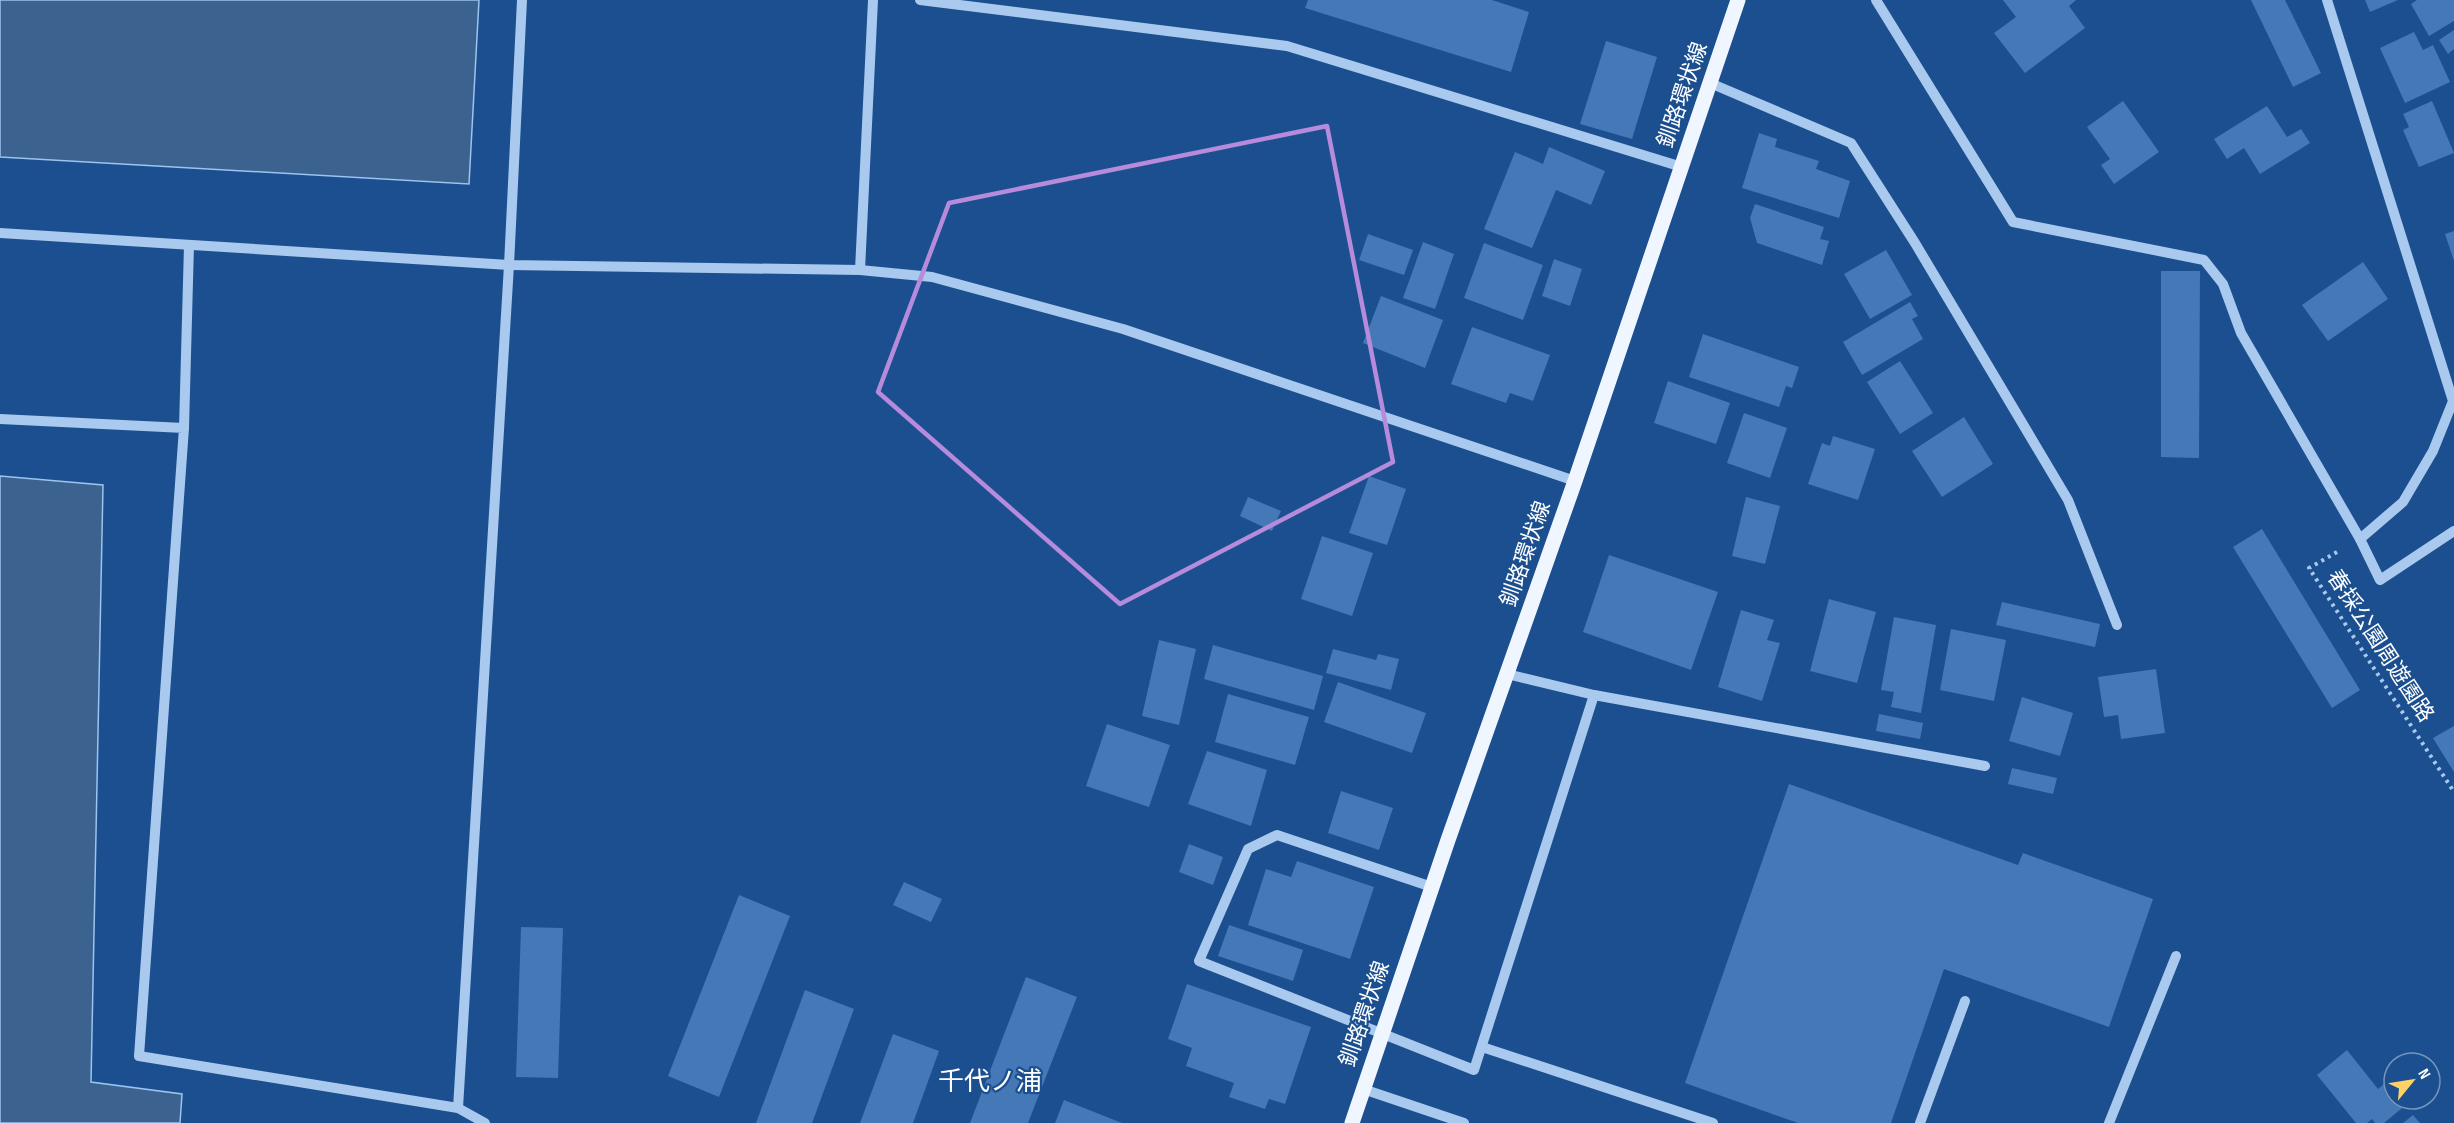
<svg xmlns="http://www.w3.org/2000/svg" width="2454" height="1123" font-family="'Sofia Sans Condensed','Noto Sans JP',sans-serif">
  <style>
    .water { fill: #3c6290; stroke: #9cc4f0; stroke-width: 1.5 }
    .building { fill: #4478b7 }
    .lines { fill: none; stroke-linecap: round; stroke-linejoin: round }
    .path { stroke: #a9c9ee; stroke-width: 4; stroke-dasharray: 3 4.5; stroke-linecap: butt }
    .minor { stroke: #a9c9ee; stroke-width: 10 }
    .major { stroke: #f0f6ff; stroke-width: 15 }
    .marked { fill: none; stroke: #b68bdc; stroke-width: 4.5; stroke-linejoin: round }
    .labels { text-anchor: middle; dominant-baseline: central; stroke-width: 4.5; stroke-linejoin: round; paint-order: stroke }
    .street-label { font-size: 22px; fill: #fff; stroke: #1b4f8f }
    .quarter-label { font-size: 26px; fill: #fff; stroke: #1b4f8f }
  </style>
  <rect width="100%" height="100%" fill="#1b4f8f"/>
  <g class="water">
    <path d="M0 0H479L469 184 0 157Z"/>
    <path d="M0 476 103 485 91 1082 182 1094 180 1123H0Z"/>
  </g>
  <g class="building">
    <path d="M1308 0H1492L1529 12 1511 72 1305 8Z"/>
    <path d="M2003 0H2076L2069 6 2085 28 2025 73 1994 33 2016 17Z"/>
    <path d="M2251 0H2285L2321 73 2293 87Z"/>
    <path d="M2365 0H2398L2370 12Z"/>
    <path d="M2417 0H2454V21L2429 36 2411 4Z"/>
    <path d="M2454 30V49L2448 54 2439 40Z"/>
    <path d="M2414 32 2423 50 2433 45 2450 82 2405 103 2380 48Z"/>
    <path d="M1606 41 1657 57 1632 139 1580 124Z"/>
    <path d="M2123 101 2159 152 2114 184 2101 165 2110 159 2087 127Z"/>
    <path d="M2432 101 2454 153 2419 167 2403 130 2409 127 2403 114Z"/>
    <path d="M2267 106 2287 137 2301 129 2310 143 2260 174 2244 148 2227 159 2214 139Z"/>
    <path d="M1759 133 1777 139 1775 147 1819 161 1816 169 1850 181 1839 218 1742 188Z"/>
    <path d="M1549 147 1605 171 1591 205 1556 190 1532 248 1484 229 1515 152 1543 164Z"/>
    <path d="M1755 204 1824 227 1820 239 1829 241 1822 265 1757 243 1750 218Z"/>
    <path d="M2454 231V261L2445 234Z"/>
    <path d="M1368 234 1413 250 1404 275 1359 260Z"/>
    <path d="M1423 242 1454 254 1435 309 1403 298Z"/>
    <path d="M1484 243 1543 265 1523 320 1464 298Z"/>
    <path d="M1886 250 1912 295 1870 319 1844 274Z"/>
    <path d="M1554 259 1582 269 1570 306 1542 296Z"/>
    <path d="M2363 262 2388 299 2328 341 2302 305Z"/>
    <path d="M2161 271H2200L2199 458 2161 457Z"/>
    <path d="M1381 296 1443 320 1425 368 1363 343Z"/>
    <path d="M1910 302 1918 316 1912 319 1923 339 1862 375 1843 342Z"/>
    <path d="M1472 327 1550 355 1533 401 1510 393 1506 403 1451 384Z"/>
    <path d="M1703 334 1799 367 1792 388 1786 386 1779 407 1689 377Z"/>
    <path d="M1900 361 1933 413 1900 434 1867 382Z"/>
    <path d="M1668 381 1730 403 1716 444 1654 423Z"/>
    <path d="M1744 413 1787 428 1770 478 1727 463Z"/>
    <path d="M1964 417 1993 464 1942 497 1912 451Z"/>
    <path d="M1833 436 1875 449 1858 500 1808 484 1822 443 1830 446Z"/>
    <path d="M1369 476 1406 489 1387 545 1349 533Z"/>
    <path d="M1248 497 1281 511 1272 531 1240 516Z"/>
    <path d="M1746 497 1780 506 1765 564 1732 556Z"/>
    <path d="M2262 529 2360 690 2332 708 2233 547Z"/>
    <path d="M1322 536 1373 553 1352 616 1301 599Z"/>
    <path d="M1609 555 1718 592 1691 670 1583 632Z"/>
    <path d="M1829 599 1876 612 1857 683 1810 671Z"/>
    <path d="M2002 602 2100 624 2095 647 1996 625Z"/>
    <path d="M1741 610 1774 620 1767 640 1780 643 1762 701 1718 687Z"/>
    <path d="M1894 617 1936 625 1921 713 1891 707 1894 692 1881 690Z"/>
    <path d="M1951 629 2006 640 1994 701 1940 690Z"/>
    <path d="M1159 640 1196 649 1179 725 1142 716Z"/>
    <path d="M1213 645 1323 676 1314 710 1204 679Z"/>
    <path d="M1333 649 1376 660 1378 654 1399 659 1391 690 1326 673Z"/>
    <path d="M2156 669 2165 733 2121 739 2118 715 2104 717 2098 677Z"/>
    <path d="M1338 682 1426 713 1412 753 1324 722Z"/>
    <path d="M1228 694 1309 717 1295 765 1215 742Z"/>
    <path d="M2022 697 2073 713 2060 756 2009 741Z"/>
    <path d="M1879 714 1923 723 1920 739 1876 731Z"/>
    <path d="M1107 724 1170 745 1149 807 1086 786Z"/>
    <path d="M2454 726V772L2433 738Z"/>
    <path d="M1207 751 1267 770 1251 826 1188 804Z"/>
    <path d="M2012 768 2057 778 2053 794 2008 784Z"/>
    <path d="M1789 784 2018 865 2023 853 2153 899 2109 1027 1944 969 1891 1123H1798L1685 1083Z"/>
    <path d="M1341 791 1393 808 1379 850 1328 833Z"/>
    <path d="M1189 844 1223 857 1213 885 1179 872Z"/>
    <path d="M1297 861 1374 887 1350 959 1248 925 1266 869 1291 877Z"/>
    <path d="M904 882 942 899 931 922 893 905Z"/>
    <path d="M739 895 790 916 719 1097 668 1076Z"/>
    <path d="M1229 925 1303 950 1293 981 1218 956Z"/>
    <path d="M521 927 563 928 558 1078 516 1077Z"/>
    <path d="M1026 977 1077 997 1028 1123H970Z"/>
    <path d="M1187 984 1311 1027 1285 1104 1269 1099 1265 1109 1229 1097 1234 1083 1186 1066 1192 1048 1168 1039Z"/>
    <path d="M805 990 854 1009 812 1123H756Z"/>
    <path d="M893 1034 939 1051 913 1123H860Z"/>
    <path d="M2347 1050 2378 1089 2394 1076V1099H2413L2384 1123H2375L2372 1119 2367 1123H2356L2317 1075Z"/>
    <path d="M1064 1100 1122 1123H1055Z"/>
    <path d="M2413 1115 2420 1123H2403Z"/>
  </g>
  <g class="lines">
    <path class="path" d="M2337 552 2309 568 2454 792"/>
    <g class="minor">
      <path d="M920 0 1287 46 1682 167"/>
      <path d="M1876 0 2013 222 2204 260 2223 284 2241 333 2360 539 2403 502 2433 451 2453 401 2327 0"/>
      <path d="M1710 83 1851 143 1915 243 2068 500 2117 625"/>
      <path d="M0 233 509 265 860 270 932 277 1123 329 1575 481"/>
      <path d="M860 270 873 0"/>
      <path d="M0 419 184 428 139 1056 458 1108 485 1123"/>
      <path d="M184 428 189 245"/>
      <path d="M2360 539 2380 580 2454 531"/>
      <path d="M1594 695 1985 766"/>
      <path d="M1432 887 1277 835 1248 849 1199 961 1474 1070 1594 695 1507 674"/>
      <path d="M1482 1047 1713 1123"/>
      <path d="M1363 1089 1464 1123"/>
      <path d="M458 1108 509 265 522 0"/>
      <path d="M1920 1123 1965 1001"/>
      <path d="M2109 1123 2176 956"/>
    </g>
    <path class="major" d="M1352 1123 1448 840 1575 481 1738 0"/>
  </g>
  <path class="marked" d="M1327 126 1393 462 1120 604 878 392 949 203Z"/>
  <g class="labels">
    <g class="street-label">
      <text transform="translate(1683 95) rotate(-71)">釧路環状線</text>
      <text transform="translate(1526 554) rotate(-71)">釧路環状線</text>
      <text transform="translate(2380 646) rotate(57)">春採公園周遊園路</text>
      <text transform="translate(1365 1014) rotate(-71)">釧路環状線</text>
    </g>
    <g class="quarter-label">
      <text x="990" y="1082">千代ノ浦</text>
    </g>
  </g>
  <g transform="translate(2412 1081) rotate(60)"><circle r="28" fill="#1b4f8f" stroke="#7695bc" stroke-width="1.5"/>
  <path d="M0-4.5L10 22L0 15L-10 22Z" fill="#ffd166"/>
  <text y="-9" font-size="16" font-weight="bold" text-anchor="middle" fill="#ffffff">N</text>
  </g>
</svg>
